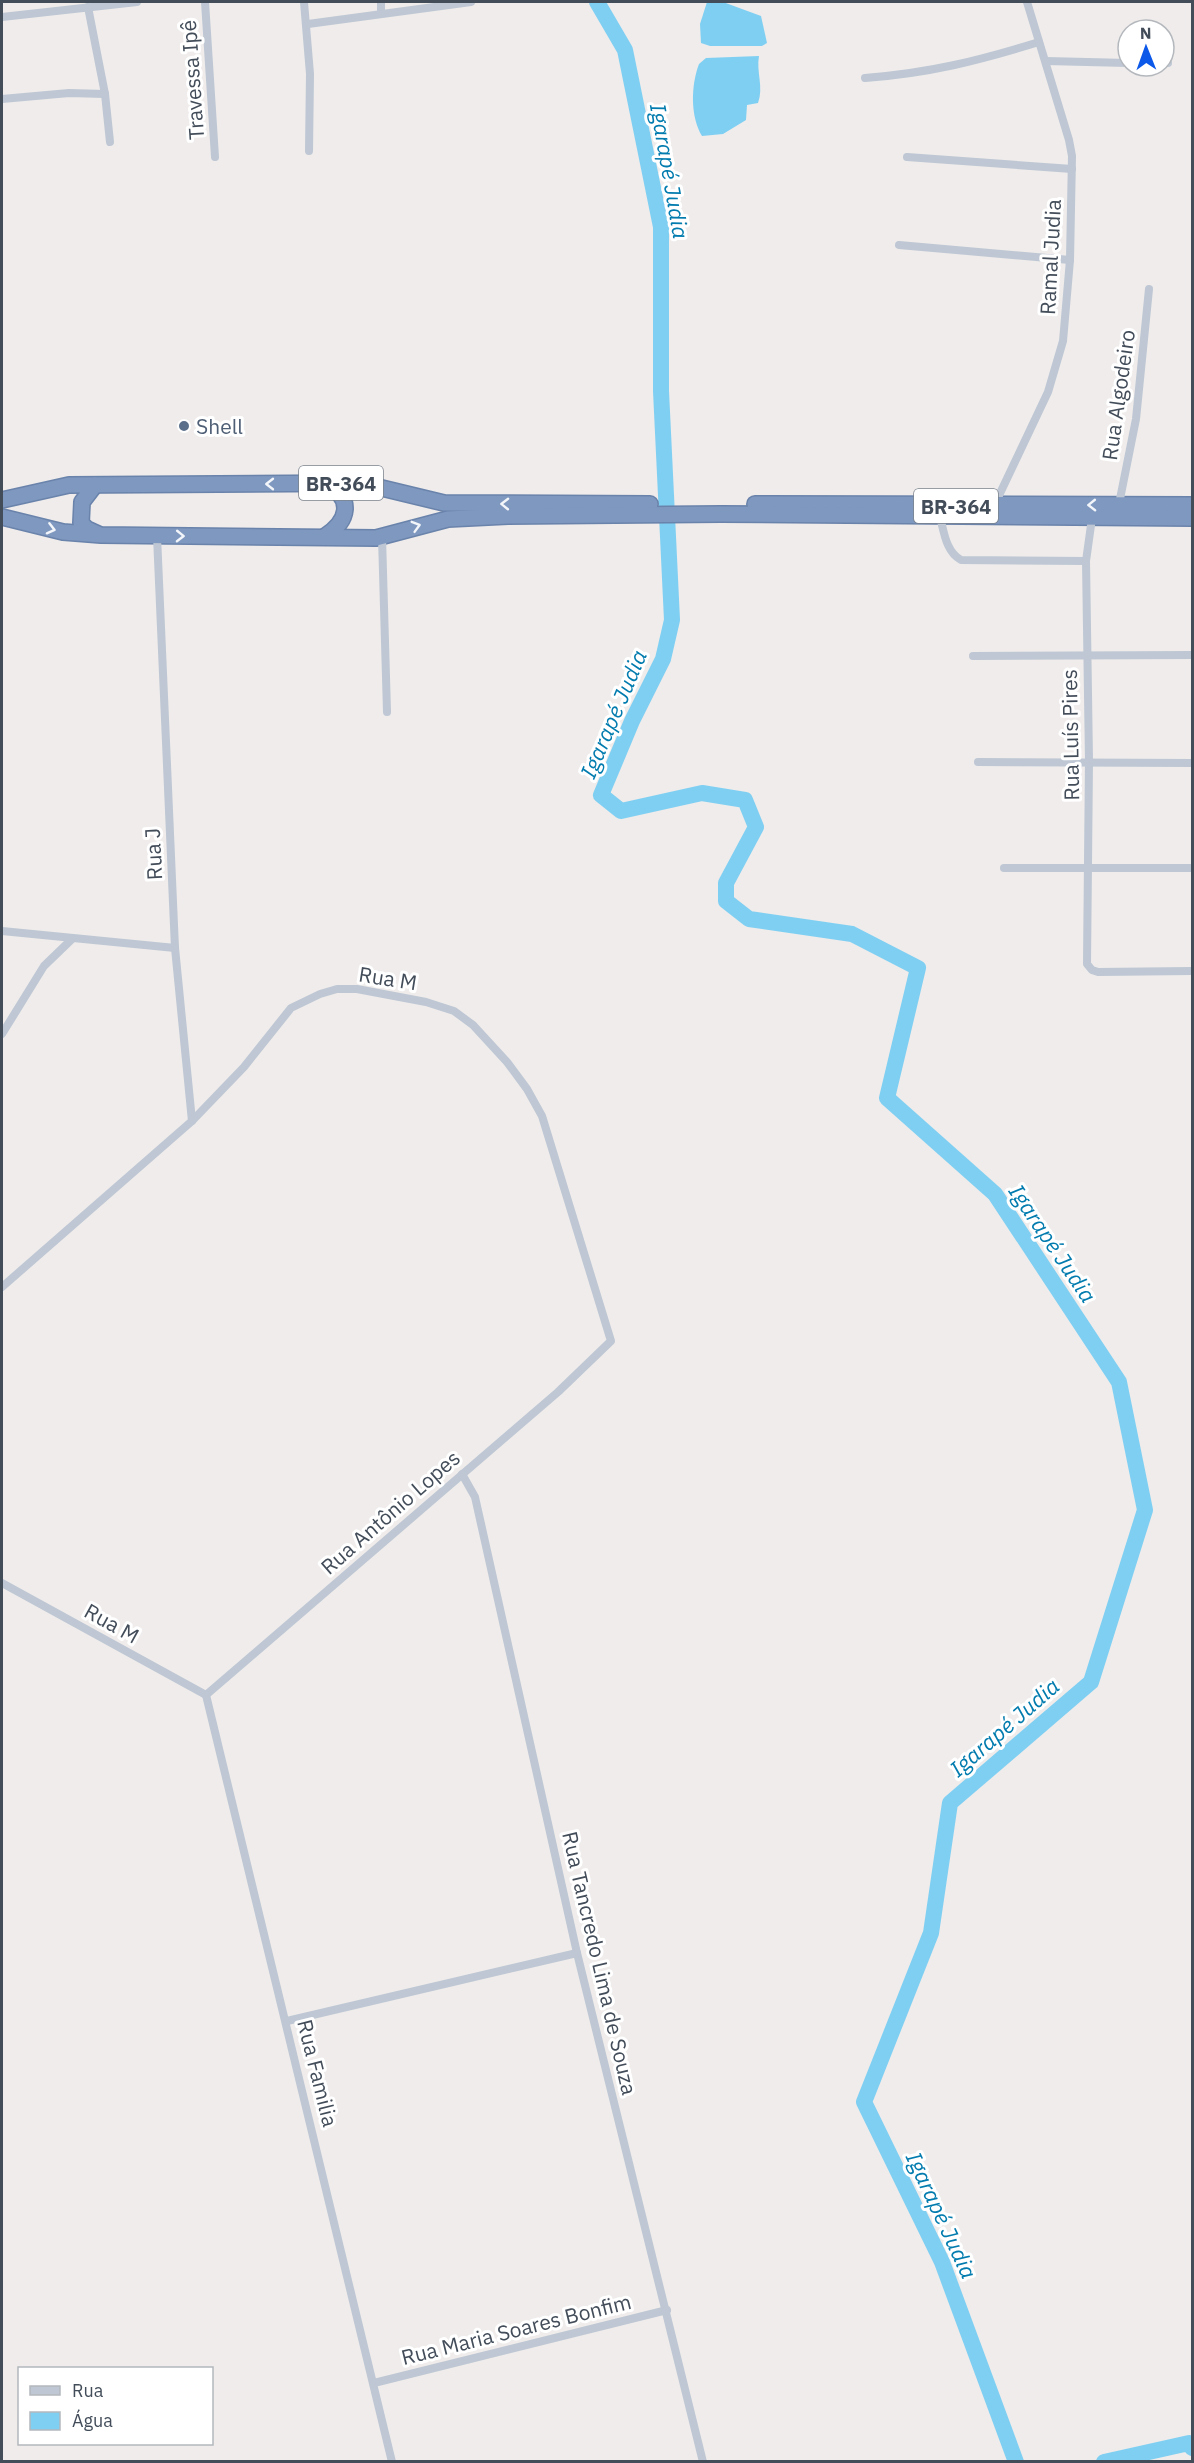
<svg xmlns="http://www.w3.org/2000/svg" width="1194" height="2463" font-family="'IBM Plex Sans',sans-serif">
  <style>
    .water { fill: #7fcff2 }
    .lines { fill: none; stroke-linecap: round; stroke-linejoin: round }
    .river { stroke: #7fcff2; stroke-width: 16 }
    .highway-casing { stroke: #6a83ab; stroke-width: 18 }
    .street { stroke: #bec7d3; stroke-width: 8 }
    .highway { stroke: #7f98bf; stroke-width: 15 }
    .oneway { stroke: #f2f5f9 }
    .service-dot { fill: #5c6f8a; stroke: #fff; stroke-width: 2 }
    .labels { text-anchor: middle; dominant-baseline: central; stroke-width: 6; stroke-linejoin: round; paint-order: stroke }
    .shield { fill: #fff; stroke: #7b828c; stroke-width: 1.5 }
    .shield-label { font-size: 20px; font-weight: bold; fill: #434d5a }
    .street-label { font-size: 21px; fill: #434d5a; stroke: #fff }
    .service-label { font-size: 21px; fill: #4e5e75; stroke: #fff; text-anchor: start }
    .water-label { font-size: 22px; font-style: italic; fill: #027bae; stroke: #fff }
  </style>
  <rect width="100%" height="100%" fill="#efeceb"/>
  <g class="water">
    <path d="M707 2H723L761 16 767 43 762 46H710L701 43 700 24Z"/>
    <path d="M759 56C756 72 764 87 758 103L747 105 746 120 723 134 702 136C690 116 691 85 699 64L706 58Z"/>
  </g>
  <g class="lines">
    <g class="river">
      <path d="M597 2 625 50 661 227V391L672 620 663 659 632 721 601 795 621 811 702 793 745 800 756 827 726 883V901L749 919 852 934 918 968 887 1098 995 1194 1119 1382 1145 1510 1091 1682 950 1803 931 1933 864 2102 942 2262 1016 2462"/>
      <path d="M1104 2462 1189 2443 1192 2448"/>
    </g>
    <g class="highway-casing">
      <g id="highway">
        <path d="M95 485 82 502 81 523 87 529 98 534"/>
        <path d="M2 500 69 485 361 483 444 503 650 504"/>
        <path d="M755 504 1192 505"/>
        <path d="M2 517 63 532 101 535 376 538 448 519 508 516 721 514 1192 518"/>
        <path d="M324 537C349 521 354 499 326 483"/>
      </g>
    </g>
    <g class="street">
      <path d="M205 2 215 157"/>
      <path d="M304 2 310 74 309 151"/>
      <path d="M381 2V12"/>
      <path d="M88 7 105 94 110 142"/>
      <path d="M2 17 137 2"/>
      <path d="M308 24 471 2"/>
      <path d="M1046 61 1128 63"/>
      <path d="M1164 63H1168"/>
      <path d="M865 78C930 73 977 61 1039 42"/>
      <path d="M2 99 69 93 105 94"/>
      <path d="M907 157 1072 169"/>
      <path d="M899 245 1070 260"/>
      <path d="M1119 504 1136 419 1149 289"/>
      <path d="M994 506 1048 392 1063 341 1070 260 1072 156 1069 140 1027 2"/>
      <path d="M940 517C944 532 946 552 961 560L1086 561"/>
      <path d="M1092 518 1086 561 1089 761 1087 964 1092 970 1098 972 1192 971"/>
      <path d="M382 537 387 712"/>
      <path d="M973 656 1192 655"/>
      <path d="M978 762 1192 763"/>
      <path d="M1004 868H1192"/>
      <path d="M2 931 175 948 157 536"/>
      <path d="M175 948 192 1121"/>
      <path d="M2 1034 44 966 72 939"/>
      <path d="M2 1287 192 1121 244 1067 291 1008 320 994 337 989H357L426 1002 454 1011 473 1025 507 1062 527 1089 542 1116 611 1341 558 1392 206 1695"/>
      <path d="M462 1474 475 1497 577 1953 703 2462"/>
      <path d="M2 1583 206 1695"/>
      <path d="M206 1695 392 2462"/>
      <path d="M287 2021 577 1953"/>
      <path d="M374 2383 667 2310"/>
    </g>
    <use href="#highway" class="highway"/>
  </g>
  <defs><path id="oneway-chevron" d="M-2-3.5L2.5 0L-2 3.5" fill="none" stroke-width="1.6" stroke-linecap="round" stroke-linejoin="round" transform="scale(1.5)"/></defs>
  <g class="oneway">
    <use href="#oneway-chevron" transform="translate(270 484) rotate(180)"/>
    <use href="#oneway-chevron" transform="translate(505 504) rotate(-179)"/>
    <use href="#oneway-chevron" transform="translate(1092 505) rotate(179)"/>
    <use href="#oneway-chevron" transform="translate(416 526) rotate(-16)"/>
    <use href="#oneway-chevron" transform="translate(51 529) rotate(14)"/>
    <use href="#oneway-chevron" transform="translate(180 536) rotate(1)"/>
  </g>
  <circle class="service-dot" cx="184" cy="426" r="6"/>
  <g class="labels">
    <g class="shield">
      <rect x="299" y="466" width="84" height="34" rx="4.5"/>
      <rect x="914" y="489" width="84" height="34" rx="4.5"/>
    </g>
    <g class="shield-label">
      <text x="341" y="483">BR-364</text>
      <text x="956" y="506">BR-364</text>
    </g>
    <g class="street-label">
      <text transform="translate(192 80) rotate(-94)">Travessa Ipê</text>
      <text transform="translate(1050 257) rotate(-87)">Ramal Judia</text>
      <text transform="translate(1118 395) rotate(-82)">Rua Algodeiro</text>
      <text transform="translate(1070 735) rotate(-91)">Rua Luís Pires</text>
      <text transform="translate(153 854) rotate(-93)">Rua J</text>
      <text transform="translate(388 978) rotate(9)">Rua M</text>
      <text transform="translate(390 1512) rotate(-41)">Rua Antônio Lopes</text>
      <text transform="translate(112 1623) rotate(29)">Rua M</text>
      <text transform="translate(600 1963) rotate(77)">Rua Tancredo Lima de Souza</text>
      <text transform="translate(318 2073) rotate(76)">Rua Familia</text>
      <text transform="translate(516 2329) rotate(-14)">Rua Maria Soares Bonfim</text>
    </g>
    <g class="service-label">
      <text x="196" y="426">Shell</text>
    </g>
    <g class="water-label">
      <text transform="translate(670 171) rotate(80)">Igarapé Judia</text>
      <text transform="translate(613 714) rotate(-67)">Igarapé Judia</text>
      <text transform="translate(1053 1243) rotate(56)">Igarapé Judia</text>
      <text transform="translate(1004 1727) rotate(-41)">Igarapé Judia</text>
      <text transform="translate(942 2215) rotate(65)">Igarapé Judia</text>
    </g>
  </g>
  <rect width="1194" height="2463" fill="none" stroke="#434d5a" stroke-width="6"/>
  <rect x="18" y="2367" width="195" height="78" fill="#ffffff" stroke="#b4b8bd" stroke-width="1.5"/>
  <rect x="30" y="2386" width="30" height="9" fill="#bec7d3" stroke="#b4b8bd" stroke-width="1.5"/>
  <text x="72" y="2397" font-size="18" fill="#434d5a">Rua</text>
  <rect x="30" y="2412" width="30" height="18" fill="#7fcff2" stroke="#b4b8bd" stroke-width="1.5"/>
  <text x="72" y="2427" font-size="18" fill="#434d5a">Água</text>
  <g transform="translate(1146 48) rotate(359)"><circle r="28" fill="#ffffff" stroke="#b4b8bd" stroke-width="1.5"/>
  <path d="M0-4.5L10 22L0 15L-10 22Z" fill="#0c58e9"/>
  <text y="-9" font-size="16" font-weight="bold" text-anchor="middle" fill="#434d5a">N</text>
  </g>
</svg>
